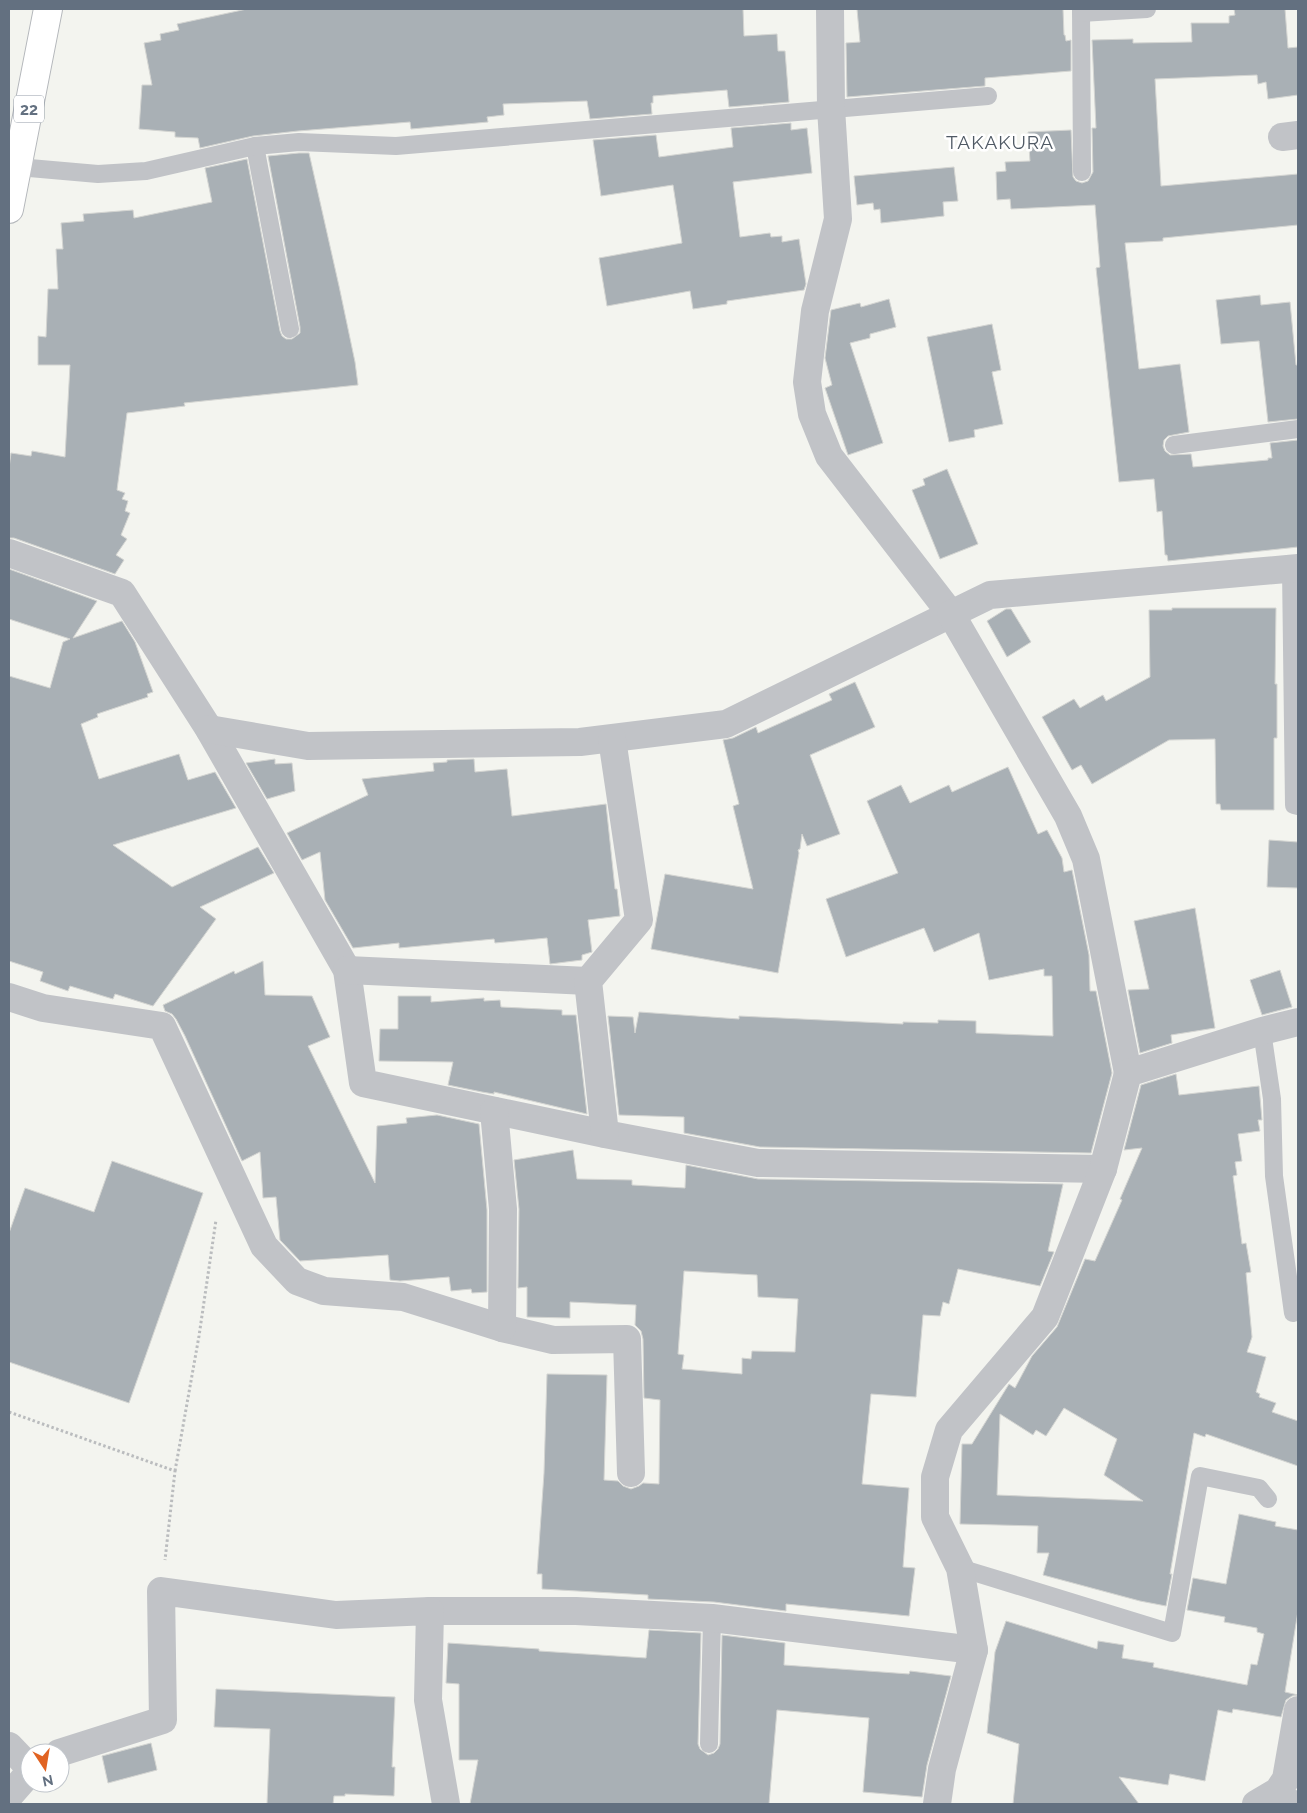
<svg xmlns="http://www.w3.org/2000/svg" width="1307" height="1813" font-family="Raleway,sans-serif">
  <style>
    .building { fill: #a9b0b5; stroke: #d4d5d2; fill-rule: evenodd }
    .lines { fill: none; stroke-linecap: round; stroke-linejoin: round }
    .primary-casing { stroke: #b4b7bb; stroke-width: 30 }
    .path { stroke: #babcbe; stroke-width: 3; stroke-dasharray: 2.5 2.5; stroke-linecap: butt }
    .lane { stroke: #c1c3c7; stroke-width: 18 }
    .street { stroke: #c1c3c7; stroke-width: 28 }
    .primary { stroke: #fff; stroke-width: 28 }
    .labels { text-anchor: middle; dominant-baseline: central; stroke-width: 5; stroke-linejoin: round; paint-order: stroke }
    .shield { fill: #fff; stroke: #929ba6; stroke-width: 1 }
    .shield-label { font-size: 16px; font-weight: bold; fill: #637080 }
    .neighbourhood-label { font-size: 19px; letter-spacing: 1px; fill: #505a65; stroke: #fff }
  </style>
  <rect width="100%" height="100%" fill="#f3f4ef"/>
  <g class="building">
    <path d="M247 9H743L744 36 777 34 778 51H785L789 102 729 107 727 90 653 96V103H651L652 114 590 119 587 101 503 104 504 115 487 117 488 122 411 129 410 122 298 131 253 136 200 148 198 138 175 137V132L139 129 142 85H152L144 43 161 40 160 34 179 30 177 24Z"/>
    <path d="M857 9H1063L1064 35H1065L1066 41 1071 40V71L985 78V86L847 97 846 43 860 42Z"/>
    <path d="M1234 9H1285L1288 48 1298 47V95L1268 99 1266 82 1258 84 1257 75 1155 79 1161 186 1298 174V225L1163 238V241L1125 243 1139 369 1180 364 1189 432 1168 436 1164 440 1163 446 1165 451 1170 455 1191 454 1193 467 1268 460V458H1272L1270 443 1298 440V547L1168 561 1167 555H1165L1162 511 1157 512 1154 479 1119 482 1096 268 1100 267 1095 205 1011 209 1010 199 997 200 996 172 1006 171 1005 162 1030 161 1028 132 1071 130 1073 177 1076 181 1082 183 1088 181 1093 172 1092 128H1096L1092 40 1133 39V43L1192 42 1191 23H1229V16L1235 15Z"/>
    <path d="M791 123V130L807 128 812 173 733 182 740 237 770 233 771 237 782 236V242L799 239 806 284 804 290 727 301V304L693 309 690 291 607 306 599 258 682 243 673 185 601 196 593 140 656 135 659 157 733 147 731 128Z"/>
    <path d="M299 153H309L339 286 355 362 358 385 184 403 185 406 127 413 117 490 125 493 122 499 128 501 125 511 130 513 121 535 127 539 116 555 124 560 115 574 14 538H9V468L11 453 31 456 32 451 65 457 70 365H38V336L46 337 48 289H58L56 249H63L61 223 84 221 83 214 133 210 134 218 212 202 205 168 247 159 280 331 282 336 286 339H292L300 333V327L268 156Z"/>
    <path d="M954 167 958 201 943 202 944 216 881 223 880 209 874 210 873 203 857 205 854 176Z"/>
    <path d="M1260 295 1261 305 1290 302 1296 365H1298V419L1268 422 1259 341 1221 344 1216 300Z"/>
    <path d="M889 299 896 327 870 334V338L850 343 883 443 848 455 825 388 832 385 825 358 831 310 860 303 861 307Z"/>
    <path d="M992 324 1001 370 992 372 1003 424 974 430 975 437 949 442 927 337Z"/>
    <path d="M947 469 978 544 940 559 912 490 925 485 923 479Z"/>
    <path d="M9 569 97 601 73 638 122 621 135 642 153 692 147 694 148 697 97 714 98 717 81 724 99 779 179 754 188 780 215 772 236 808 113 845 172 887 258 847 274 873 200 907 216 919 153 1006 115 994 113 999 70 986 68 991 40 981 43 972 9 961V676L50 688 63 642 70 639 9 619Z"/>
    <path d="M1172 608H1276L1275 684H1277V738H1274V810H1221L1220 804H1216L1215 739 1169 740 1092 784 1081 765 1072 770 1042 717 1074 699 1080 708 1103 695 1106 701 1150 677 1149 610H1172Z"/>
    <path d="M1006 609H1011L1031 642 1007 657 987 621Z"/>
    <path d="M855 682 875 727 810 755 840 834 807 846 802 834 800 849 798 850 799 853 778 973 651 949 665 874 753 889 733 806 739 804 723 740 733 738 756 727 758 733 832 700 829 694Z"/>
    <path d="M275 759V764L292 763 295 791 267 799 246 763Z"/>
    <path d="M474 759 475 772 507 769 512 816 606 804 615 889H617L620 916 588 920 592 952 582 955V960L550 964 547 938 495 943 494 939 399 948V943L353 948 325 900 320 852 302 860 287 833 368 795 362 779 434 771 433 763 447 762V760Z"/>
    <path d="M1008 767 1038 834 1047 830 1062 858 1064 872 1072 870 1089 955 1090 991H1096L1112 1073 1091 1153 760 1147 684 1133V1117L619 1115 608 1016 633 1017 635 1033 639 1012 739 1019V1016L903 1024V1022L938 1023V1020L976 1021V1033L1053 1036 1052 976H1044V969L989 980 979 933 934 952 924 928 846 957 826 899 898 873 867 801 901 785 910 803 949 785 952 792Z"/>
    <path d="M1269 840 1298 842V888L1267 887Z"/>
    <path d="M1195 908 1215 1028 1171 1035 1172 1043 1140 1053 1128 990 1149 989 1134 921Z"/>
    <path d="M263 961 265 995 312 996 330 1037 308 1046 375 1183 377 1126 407 1123 406 1118 437 1115 479 1124 487 1210V1292L472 1293 471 1289 451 1291 449 1277 400 1281 390 1280 388 1255 300 1261 280 1240 276 1197 263 1198 260 1152 242 1161 185 1036 176 1019 172 1014 165 1011 163 1005 234 971 235 974Z"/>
    <path d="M1280 970 1292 1007 1262 1015 1250 980Z"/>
    <path d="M398 996H431V1002L484 998V1001L500 1000 501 1007 562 1010V1015H576L587 1114 494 1092V1094L482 1092 448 1085 453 1062 379 1061 380 1029H398Z"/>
    <path d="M1176 1074 1179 1095 1259 1086 1262 1120H1258L1260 1131 1238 1134 1242 1161 1235 1162 1237 1175 1233 1176 1242 1244 1246 1243 1251 1272 1246 1273 1252 1337 1247 1352 1266 1357 1256 1392 1260 1394 1259 1397 1276 1403 1272 1412 1298 1421V1466L1206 1434 1205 1437 1194 1433 1170 1574H1172L1166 1606 1140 1601 1043 1575 1049 1553H1037L1038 1526 960 1524 962 1444H972L1009 1384 1015 1388 1032 1356 1057 1327 1085 1259 1095 1261 1122 1200 1120 1199 1142 1148 1124 1150 1141 1085ZM1064 1408 1117 1439 1104 1475 1143 1501 997 1495 1000 1414 1033 1435 1036 1430 1046 1436Z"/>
    <path d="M573 1150 577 1179 632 1180V1185L685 1188 686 1165 758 1179 1063 1184 1048 1251 1054 1252 1040 1286 958 1269 949 1304 943 1302 940 1316 923 1315 916 1397 871 1394 862 1484 909 1488 903 1567 915 1568 909 1616 786 1604V1611L714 1602 648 1599V1595L542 1589V1574H537L544 1473 547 1374 607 1375 604 1480 618 1481 623 1486 631 1489 639 1486 643 1483 659 1484 660 1400 644 1398 643 1339 641 1331 635 1325 636 1305 570 1302V1318L527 1317V1287L518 1288 519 1209 514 1160ZM684 1271 757 1275 758 1297 798 1299 795 1352 752 1351 751 1359 742 1358V1374L682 1369 684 1355 678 1354Z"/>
    <path d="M112 1161 203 1193 129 1403 9 1362V1233L25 1188 94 1212Z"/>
    <path d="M1239 1514 1276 1522 1275 1526 1298 1530V1611L1285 1692 1298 1695 1292 1696 1286 1700 1281 1717 1233 1709 1232 1713 1218 1710 1205 1781 1170 1774 1168 1785 1119 1777 1139 1804H1013L1019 1744 987 1733 995 1652 1006 1621 1097 1649 1098 1641 1124 1645 1122 1658 1154 1663 1153 1667 1247 1685 1251 1664 1257 1665 1264 1634 1257 1632V1628L1224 1622 1225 1617 1187 1610 1193 1578 1226 1584Z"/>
    <path d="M649 1630 701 1633 698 1744 700 1749 708 1755 714 1753 718 1749 720 1744 722 1635 785 1643 784 1665 909 1674 910 1671 951 1676 927 1765 922 1797 863 1792 869 1718 777 1710 769 1804H470L478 1760H459V1684L446 1683 448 1643 539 1649V1651L646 1658Z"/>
    <path d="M216 1689 395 1697 392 1767H395L394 1796 345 1794V1796H334L333 1804H267L270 1729 214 1727Z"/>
    <path d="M151 1743 157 1770 108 1783 102 1756Z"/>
  </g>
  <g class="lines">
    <g class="primary-casing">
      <path id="primary" d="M9 209 48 9"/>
    </g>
    <g class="path">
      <path d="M9 1412 175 1471 165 1560"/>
      <path d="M175 1471 199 1336 216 1220"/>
    </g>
    <g class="lane">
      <path d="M1081 9 1082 172"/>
      <path d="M1081 13 1147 9"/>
      <path d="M255 146 290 329"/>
      <path d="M18 167 98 174 146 171 255 146 299 142 396 146 988 96"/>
      <path d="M1174 445 1298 429"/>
      <path d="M1291 569 1294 805 1298 806"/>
      <path d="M1262 1031 1272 1099 1274 1176 1293 1313"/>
      <path d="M960 1568 1172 1633 1200 1476 1259 1488 1268 1499"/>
      <path d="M709 1744 712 1618"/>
      <path d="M1278 1791 1298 1801"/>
    </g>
    <g class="street">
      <path d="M1282 137 1298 135"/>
      <path d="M9 553 122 593 209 729 347 970 363 1083 605 1134 758 1163 1103 1169"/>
      <path d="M209 729 308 746 580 742 726 724 951 614 829 456 812 414 807 382 815 311 838 219 831 108 830 9"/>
      <path d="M347 970 588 981"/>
      <path d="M9 997 43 1008 162 1026 264 1246 297 1281 324 1291 403 1297 502 1328 553 1340 627 1339 631 1473"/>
      <path d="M1128 1073 1086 859 1068 816 951 614 990 595 1298 568"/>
      <path d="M494 1111 503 1209 502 1328"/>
      <path d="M605 1134 588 981 639 920 612 739"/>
      <path d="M430 1611H576L712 1618 974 1650"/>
      <path d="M9 1746 30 1768"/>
      <path d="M59 1753 163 1720 161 1591 336 1615 430 1611 428 1700 446 1804"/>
      <path d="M9 1796 30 1772"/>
      <path d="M937 1804 942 1769 974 1650 960 1568 935 1517V1477L949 1430 1045 1317 1103 1169 1128 1073 1262 1031 1298 1022"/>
      <path d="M1256 1804 1278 1791 1286 1779 1298 1710"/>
    </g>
    <use href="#primary" class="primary"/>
  </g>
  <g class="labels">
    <rect class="shield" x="14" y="95.5" width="30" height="27" rx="4"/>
    <g class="shield-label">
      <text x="29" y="109">22</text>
    </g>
    <g class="neighbourhood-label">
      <text x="1000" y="142">TAKAKURA</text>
    </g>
  </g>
  <rect width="1307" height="1813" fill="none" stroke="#637080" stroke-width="20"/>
  <g transform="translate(45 1768) rotate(168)"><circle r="24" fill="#ffffff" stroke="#c1c6cc"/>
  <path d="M0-4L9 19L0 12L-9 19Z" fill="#e16322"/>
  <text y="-8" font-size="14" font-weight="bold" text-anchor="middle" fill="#637080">N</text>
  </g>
</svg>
